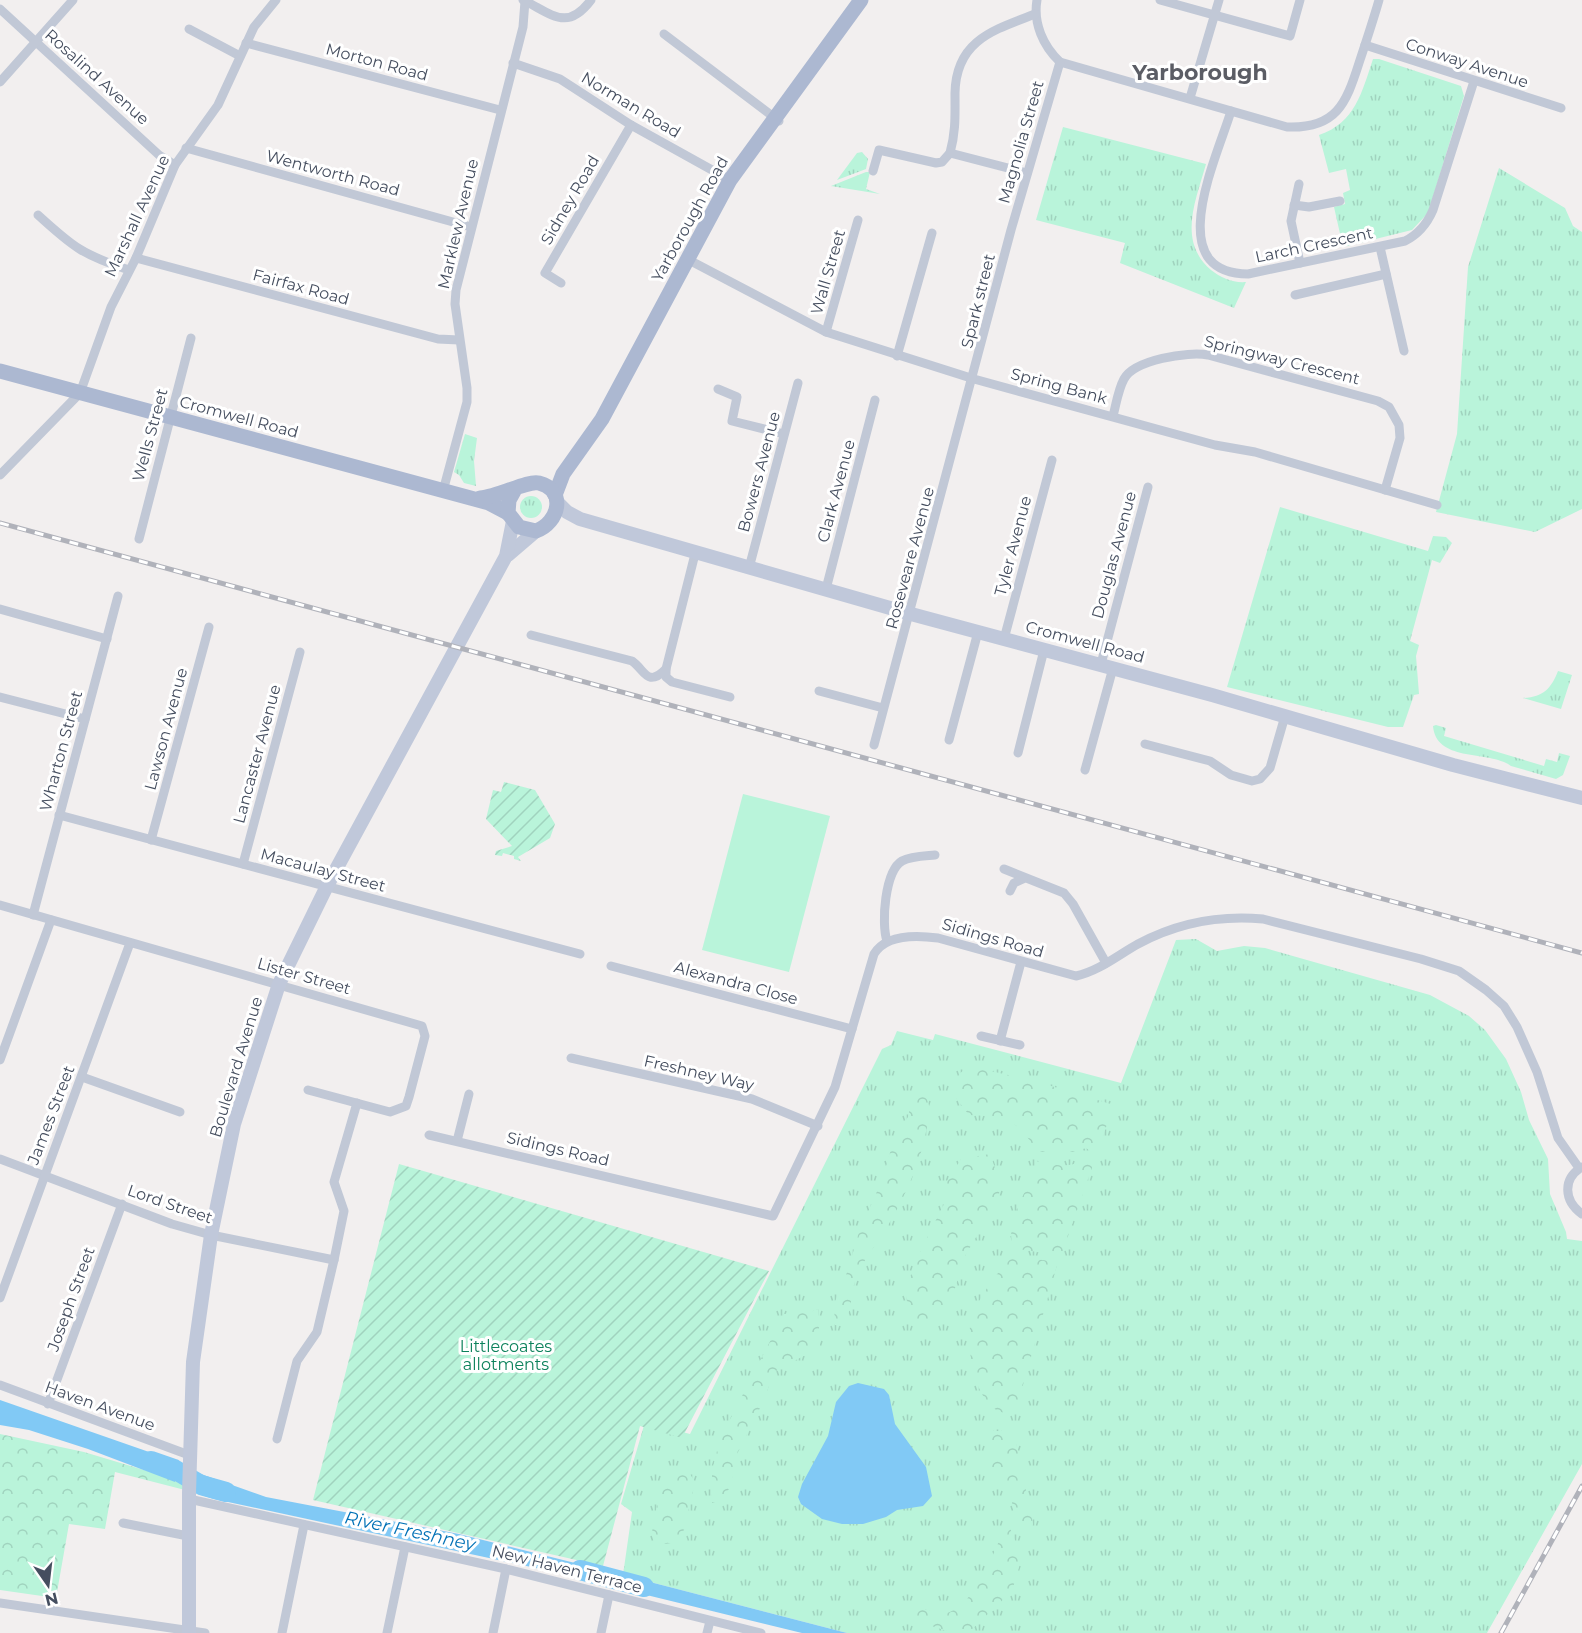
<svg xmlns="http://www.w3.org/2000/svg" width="1582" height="1633" font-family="Montserrat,sans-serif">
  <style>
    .grass { fill: url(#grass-tufts) }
    .forest { fill: url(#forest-crowns) }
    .garden { fill: url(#garden-furrows) }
    .pitch { fill: #b9f4da }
    .water { fill: #81c9f5 }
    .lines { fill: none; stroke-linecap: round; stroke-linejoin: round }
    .river { stroke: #81c9f5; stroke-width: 20 }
    .street { stroke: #c1c8d6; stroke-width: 9 }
    .secondary { stroke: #c0c8da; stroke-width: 14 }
    .primary { stroke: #acb8d1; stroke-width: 15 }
    .rail-casing { stroke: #b0b2ba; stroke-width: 5 }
    .rail { stroke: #fff; stroke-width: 3; stroke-dasharray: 9; stroke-linecap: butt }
    .labels { text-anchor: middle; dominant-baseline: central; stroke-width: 6; stroke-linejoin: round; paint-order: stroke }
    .street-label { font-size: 16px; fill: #454e5f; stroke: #fff }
    .park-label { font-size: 16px; fill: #0d825c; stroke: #fff }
    .water-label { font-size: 18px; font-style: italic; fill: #0071b6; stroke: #fff }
    .district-label { font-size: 22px; font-weight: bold; fill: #5b5d65; stroke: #fff }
  </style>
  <defs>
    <pattern id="grass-tufts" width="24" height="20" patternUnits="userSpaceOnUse" patternTransform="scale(1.5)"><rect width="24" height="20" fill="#b9f4da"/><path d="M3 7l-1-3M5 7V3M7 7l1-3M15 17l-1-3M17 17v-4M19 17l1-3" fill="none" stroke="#a0d3be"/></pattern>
    <pattern id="forest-crowns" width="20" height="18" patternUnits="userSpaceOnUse" patternTransform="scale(1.5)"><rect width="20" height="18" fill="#b9f4da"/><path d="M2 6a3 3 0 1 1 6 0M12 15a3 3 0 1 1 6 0" fill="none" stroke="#a0d3be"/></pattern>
    <pattern id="garden-furrows" width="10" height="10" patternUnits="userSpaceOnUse" patternTransform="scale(1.5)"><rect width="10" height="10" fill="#b9f4da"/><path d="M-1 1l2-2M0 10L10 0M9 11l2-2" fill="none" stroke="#a0d3be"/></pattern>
  </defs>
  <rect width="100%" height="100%" fill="#f2efef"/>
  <g class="grass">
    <path d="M1373 59H1379L1461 86 1464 96 1428 213 1412 230 1343 247 1334 207 1345 204 1343 193 1350 190 1346 169 1329 173 1319 135C1355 123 1362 92 1373 59Z"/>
    <path d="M1063 127 1206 164C1196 200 1177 241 1211 270 1221 278 1233 283 1246 282L1234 308 1120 263 1125 243 1036 220Z"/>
    <path d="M862 152 868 159 866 169 837 180 857 153Z"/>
    <path d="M1499 168 1565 208 1573 226 1582 232V509L1535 532 1436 512 1457 434 1468 267Z"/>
    <path d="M866 172H870L866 189 880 194 831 186Z"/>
    <path d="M465 434 477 438 474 461 476 486 464 483 459 475 454 472Z"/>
    <circle cx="531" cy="507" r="11"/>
    <path d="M1280 507 1428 551 1433 536 1446 537 1452 543 1440 563 1432 560 1410 641 1419 645 1416 656 1419 694 1414 695 1403 727H1388L1227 687Z"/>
    <path d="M1558 671 1572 675 1561 709 1523 698C1543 697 1551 689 1558 671Z"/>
    <path d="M1436 725 1446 728 1444 736 1544 766 1546 759 1557 762 1559 753 1570 756 1563 775 1556 779 1511 766C1490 750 1436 763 1433 726Z"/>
    <path d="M1196 939 1217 951 1244 946 1265 948 1430 995 1469 1016 1485 1030 1506 1059 1521 1092 1529 1120 1548 1159 1550 1194 1566 1232 1567 1239 1582 1241V1464L1487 1633H847L623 1575 632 1512 621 1504 645 1422 690 1434 882 1049 891 1045 897 1031 933 1040 935 1034 1121 1083 1176 940Z"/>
  </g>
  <g class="forest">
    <path d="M969 1066 1038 1082 1114 1105 1096 1155 1086 1148 1074 1152H1038L1023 1131 1005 1117 969 1115 956 1098 959 1074Z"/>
    <path d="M921 1094C933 1100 929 1115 927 1127 921 1161 907 1192 890 1222 880 1239 867 1255 858 1273 850 1290 853 1311 843 1326L835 1325 834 1304 848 1270 858 1235 882 1180 895 1136 908 1117 911 1103Z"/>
    <path d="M990 1154 1000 1182 998 1208 982 1227 965 1256 946 1317 926 1326 911 1316 905 1292 916 1260 947 1198 946 1183 961 1159Z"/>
    <path d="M1083 1160 1094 1162 1061 1256 1013 1248C1004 1214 1031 1192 1036 1161 1054 1165 1067 1169 1083 1160Z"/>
    <path d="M1019 1257 1058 1262 1015 1413C975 1420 965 1347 971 1321 977 1299 996 1274 1011 1258Z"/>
    <path d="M818 1309 820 1347 774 1372 764 1400 735 1458 732 1485 719 1502 712 1503V1471L720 1439 784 1314 810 1312Z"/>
    <path d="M1013 1428 1033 1524 1025 1543 1021 1539 1019 1522 1013 1509 1010 1488 988 1465 991 1431H1006Z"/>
    <path d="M0 1434 84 1452 184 1482 185 1490 115 1472 105 1529 69 1524 56 1598 0 1590Z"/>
    <path d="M679 1470 690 1474 695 1482 684 1530 672 1543 655 1545 652 1532 662 1478 669 1472Z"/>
    <path d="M1007 1521 1022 1557 1012 1591 968 1633H953L913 1620V1609C925 1605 936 1617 950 1612 977 1601 997 1546 1007 1521Z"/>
  </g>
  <g class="garden">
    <path d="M504 782 535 790 555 824 550 838 518 857 521 861 514 859V856L503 853 502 856 495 855 496 851 512 846 486 819 493 790 501 792Z"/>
    <path d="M399 1164 769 1271 682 1438 640 1426 603 1566 313 1500Z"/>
  </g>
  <path class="pitch" d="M743 794 830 816 789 972 702 950Z"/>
  <g class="water">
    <path d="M858 1383 884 1389 889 1395 895 1424 926 1467 932 1496 923 1506 897 1510 886 1517 863 1524H842L822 1519 801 1504 798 1497 802 1484 828 1436 836 1402 849 1386Z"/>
    <path d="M0 1400 172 1460 175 1482 88 1449 29 1430 0 1425Z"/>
    <path d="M201 1474 266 1497 459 1534 607 1571 602 1582 596 1581 214 1499 201 1495Z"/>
    <path d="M623 1575 847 1633H802L618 1588Z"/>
  </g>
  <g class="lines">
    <g class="river">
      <path d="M151 1461 174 1469 201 1485 226 1492"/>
      <path d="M580 1570 644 1587"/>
    </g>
    <g class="street">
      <path d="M523 0C552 14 567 32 591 0"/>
      <path d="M1037 0C1033 23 1043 46 1060 62L1287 127C1336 129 1346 104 1359 63 1366 42 1373 21 1379 0"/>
      <path d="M1160 0 1290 36 1300 0"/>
      <path d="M0 9 159 155 175 165"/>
      <path d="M189 29 240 56"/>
      <path d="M664 34 779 121"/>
      <path d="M246 43 500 110"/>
      <path d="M1365 45 1561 108"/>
      <path d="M513 63 560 79 631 125 730 180"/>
      <path d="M0 82 73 0"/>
      <path d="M1190 98 1219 0"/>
      <path d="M1231 111C1218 155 1160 274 1248 274L1405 241C1419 234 1427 224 1433 210L1474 81"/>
      <path d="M186 148 471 227"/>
      <path d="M950 153C956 131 955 115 955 93 956 40 994 30 1035 14"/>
      <path d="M873 171 879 150 936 163 942 162 950 153 1027 173"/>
      <path d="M1299 184 1291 221 1300 263"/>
      <path d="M1294 205 1309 207 1340 201"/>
      <path d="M38 215C73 247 83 255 129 270"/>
      <path d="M1380 247 1404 351"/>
      <path d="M136 258 438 339 459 340"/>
      <path d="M687 259 826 332 974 379 1215 445 1255 452 1437 505"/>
      <path d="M561 283 545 273 631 125"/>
      <path d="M1295 295 1386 274"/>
      <path d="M826 332 858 220"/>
      <path d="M897 356 932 233"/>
      <path d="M718 389 737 397 732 421 784 434"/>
      <path d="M1113 416C1116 405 1118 390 1124 379 1134 360 1188 351 1208 355L1378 401 1389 407 1399 425 1400 438 1385 490"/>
      <path d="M0 475 80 393 111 307 136 258 175 165 218 105 254 27 276 0"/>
      <path d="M443 491 467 402V388L455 304 456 290 523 27 525 1"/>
      <path d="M139 539 191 338"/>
      <path d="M695 554 666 669V677L672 682 730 697"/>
      <path d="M749 568 798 383"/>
      <path d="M826 589 875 400"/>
      <path d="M0 609 107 639"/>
      <path d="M531 635 632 661C645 670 647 688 666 669"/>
      <path d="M1004 639 1052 460"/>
      <path d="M1101 664 1148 487"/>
      <path d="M819 691 883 708"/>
      <path d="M0 697 85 719"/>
      <path d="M949 740 978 632"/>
      <path d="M1145 744 1210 761 1231 775 1252 781 1260 779 1270 768 1285 716"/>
      <path d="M874 745 1011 230 1060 62"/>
      <path d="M1018 753 1044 650"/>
      <path d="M1085 770 1113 668"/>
      <path d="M59 815 580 954"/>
      <path d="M151 840 209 627"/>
      <path d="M243 864 300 652"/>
      <path d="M1004 869 1064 893 1073 904 1106 963"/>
      <path d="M1010 891 1014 883 1023 879"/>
      <path d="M0 905 422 1026 425 1036 409 1097 406 1106 390 1112 308 1090"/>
      <path d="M33 915 118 596"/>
      <path d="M887 941C881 923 885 871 902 861 911 856 924 856 935 855"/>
      <path d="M611 966 852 1029"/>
      <path d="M981 1036 1020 1045"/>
      <path d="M1000 1041 1021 962"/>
      <path d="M571 1058 752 1099 818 1126"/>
      <path d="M0 1060 51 920"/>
      <path d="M82 1077 180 1112"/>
      <path d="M429 1135 773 1216 835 1087 874 954C886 934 916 935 938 938L1076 976C1099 971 1118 955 1138 944 1177 923 1219 915 1263 919L1421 959 1459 971 1486 990 1504 1006 1517 1027 1537 1072 1558 1138 1579 1168"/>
      <path d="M457 1141 469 1094"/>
      <path d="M0 1159 172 1224 211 1235 334 1260"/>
      <path d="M1582 1167C1562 1179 1564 1201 1582 1214"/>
      <path d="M0 1298 130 943"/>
      <path d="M0 1385 189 1455"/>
      <path d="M48 1404 122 1204"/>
      <path d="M277 1439 297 1361 317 1332 334 1260 344 1211 334 1182 357 1103"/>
      <path d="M189 1499 506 1569 761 1633"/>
      <path d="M123 1523 188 1536"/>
      <path d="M0 1603 205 1633"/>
      <path d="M282 1633 304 1525"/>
      <path d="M387 1633 405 1547"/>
      <path d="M493 1633 506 1569"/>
      <path d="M601 1633 609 1595"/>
      <path d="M707 1633 710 1621"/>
    </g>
    <g class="secondary">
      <path d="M557 502 567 512 580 519 911 614 1212 695 1453 765 1582 798"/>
      <path d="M508 555 536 531"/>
      <path d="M189 1633V1493L193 1362 211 1235 234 1124 279 984 327 886 506 556 513 521"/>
    </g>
    <g class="primary">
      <path d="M0 371 489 503 508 513"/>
      <path d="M555 495 563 474 602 419 730 180 861 0"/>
      <path d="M480 498C499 497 527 480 539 483 567 490 559 523 536 531L519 527 508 513 509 500 514 491"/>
    </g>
    <g class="rail-casing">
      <g id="rail">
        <path d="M0 523 1582 953"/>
        <path d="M1501 1633 1582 1486"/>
      </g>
    </g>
    <use href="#rail" class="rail"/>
  </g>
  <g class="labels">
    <g class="street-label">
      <text transform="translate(377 62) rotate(15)">Morton Road</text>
      <text transform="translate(1467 63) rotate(18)">Conway Avenue</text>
      <text transform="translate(97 77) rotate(42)">Rosalind Avenue</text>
      <text transform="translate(631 105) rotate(31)">Norman Road</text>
      <text transform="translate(1021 142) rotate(-74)">Magnolia Street</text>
      <text transform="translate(333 173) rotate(15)">Wentworth Road</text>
      <text transform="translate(570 200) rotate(-60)">Sidney Road</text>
      <text transform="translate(137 216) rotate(-65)">Marshall Avenue</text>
      <text transform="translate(690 219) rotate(-61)">Yarborough Road</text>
      <text transform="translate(458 224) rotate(-77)">Marklew Avenue</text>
      <text transform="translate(1314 245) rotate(-12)">Larch Crescent</text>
      <text transform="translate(828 272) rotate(-74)">Wall Street</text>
      <text transform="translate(301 287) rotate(15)">Fairfax Road</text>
      <text transform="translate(978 301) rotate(-76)">Spark street</text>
      <text transform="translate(1282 360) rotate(14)">Springway Crescent</text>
      <text transform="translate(1059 386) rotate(15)">Spring Bank</text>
      <text transform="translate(239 417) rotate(15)">Cromwell Road</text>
      <text transform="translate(150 435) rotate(-75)">Wells Street</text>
      <text transform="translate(759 472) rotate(-75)">Bowers Avenue</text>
      <text transform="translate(836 491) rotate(-75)">Clark Avenue</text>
      <text transform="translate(1013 546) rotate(-75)">Tyler Avenue</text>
      <text transform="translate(1114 555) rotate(-75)">Douglas Avenue</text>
      <text transform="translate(910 558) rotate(-75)">Roseveare Avenue</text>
      <text transform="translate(1085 642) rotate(15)">Cromwell Road</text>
      <text transform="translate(166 729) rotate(-75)">Lawson Avenue</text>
      <text transform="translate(61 751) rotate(-75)">Wharton Street</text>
      <text transform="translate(257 754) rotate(-75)">Lancaster Avenue</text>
      <text transform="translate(323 870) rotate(15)">Macaulay Street</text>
      <text transform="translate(993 938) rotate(16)">Sidings Road</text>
      <text transform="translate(304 976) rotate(16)">Lister Street</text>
      <text transform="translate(736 983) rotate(15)">Alexandra Close</text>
      <text transform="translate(236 1067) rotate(-73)">Boulevard Avenue</text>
      <text transform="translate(699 1073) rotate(13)">Freshney Way</text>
      <text transform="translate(51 1115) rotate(-69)">James Street</text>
      <text transform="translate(558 1149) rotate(13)">Sidings Road</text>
      <text transform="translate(170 1204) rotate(19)">Lord Street</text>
      <text transform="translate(71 1299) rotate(-70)">Joseph Street</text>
      <text transform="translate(100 1406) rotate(20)">Haven Avenue</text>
      <text transform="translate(567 1569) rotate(14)">New Haven Terrace</text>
    </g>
    <g class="park-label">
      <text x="506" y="1346">Littlecoates<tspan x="506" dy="18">allotments</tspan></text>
    </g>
    <g class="water-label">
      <text transform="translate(410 1531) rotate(12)">River Freshney</text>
    </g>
    <g class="district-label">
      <text x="1200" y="72">Yarborough</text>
    </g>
  </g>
  <g transform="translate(48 1585) rotate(166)" stroke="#ffffff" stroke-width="4.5" paint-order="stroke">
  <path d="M0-4.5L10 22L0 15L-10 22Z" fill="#454e5f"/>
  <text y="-9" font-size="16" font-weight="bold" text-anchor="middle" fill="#454e5f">N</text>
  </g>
</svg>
